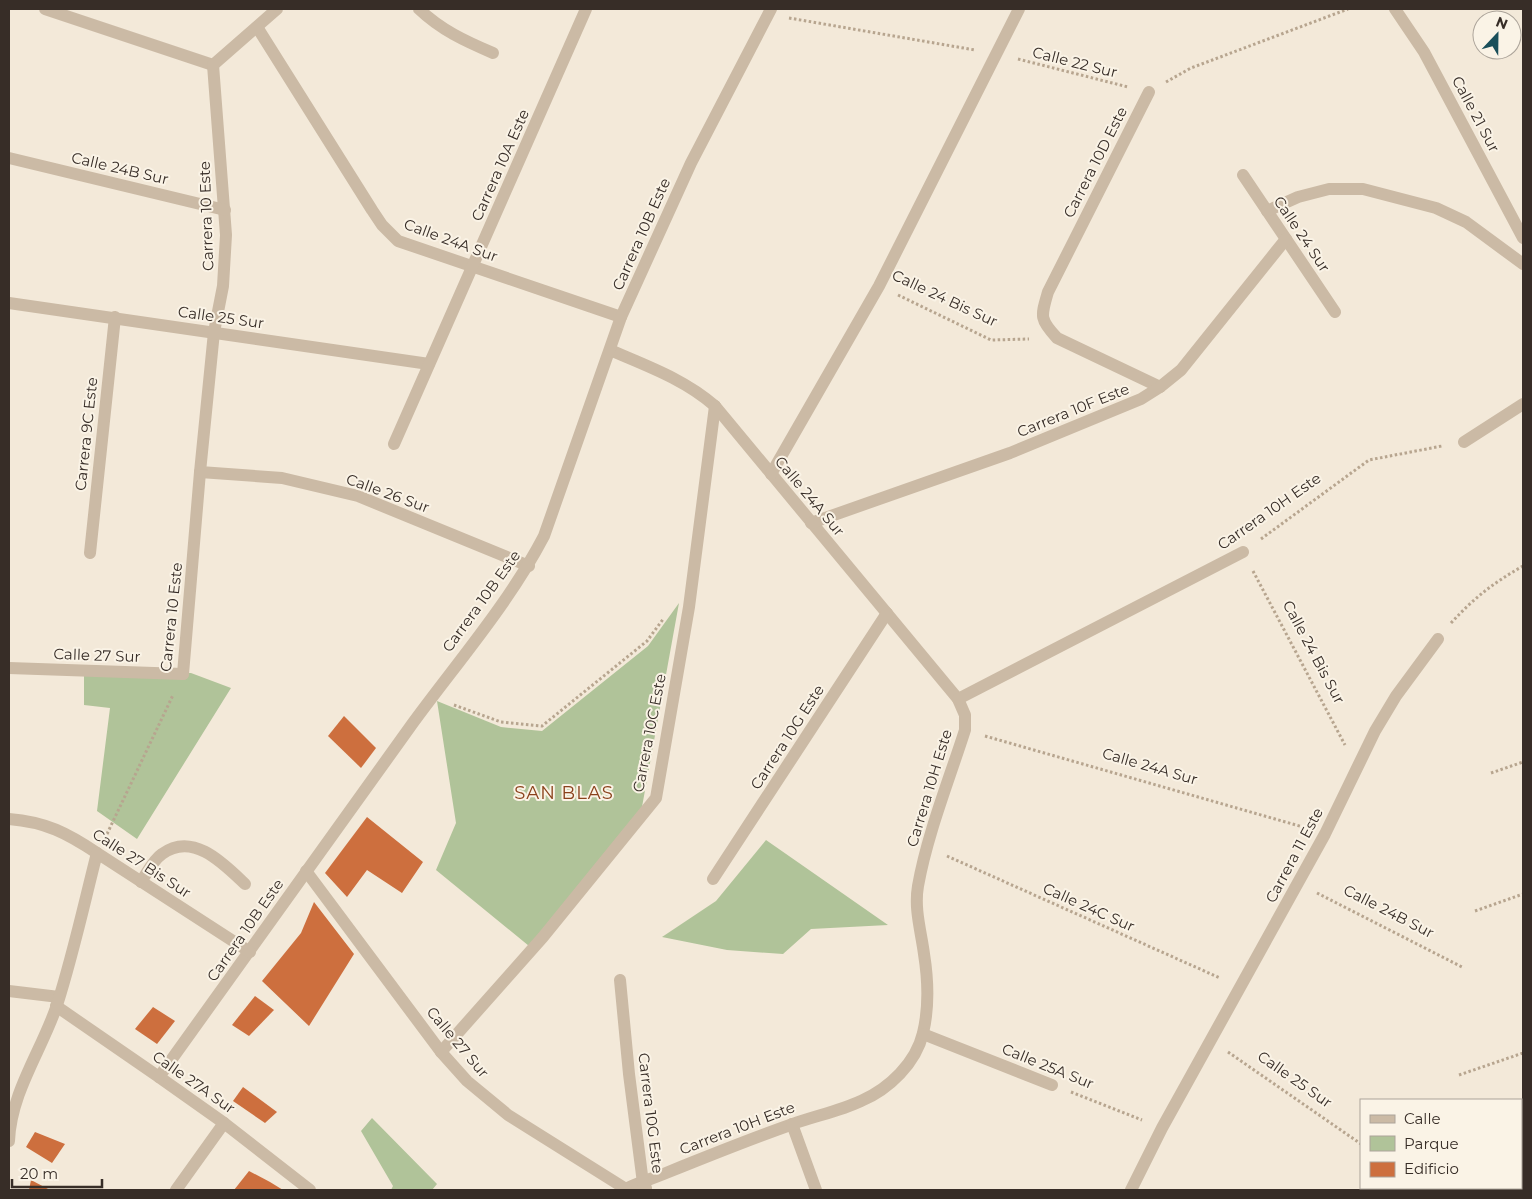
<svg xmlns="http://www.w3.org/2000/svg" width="1532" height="1199" font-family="Montserrat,sans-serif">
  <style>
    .green { fill: #b0c399 }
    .building { fill: #cd6f3e }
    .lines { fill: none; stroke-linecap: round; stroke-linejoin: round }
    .path { stroke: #b7a58f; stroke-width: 3; stroke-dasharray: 2.5 2.5; stroke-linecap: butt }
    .service { stroke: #cbbaa5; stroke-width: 12 }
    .pedestrian { stroke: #cbbaa5; stroke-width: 12 }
    .minor { stroke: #cbbaa5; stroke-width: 12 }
    .tertiary { stroke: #cbbaa5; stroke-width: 12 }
    .labels { text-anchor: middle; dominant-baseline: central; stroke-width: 4; stroke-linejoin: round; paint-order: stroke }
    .street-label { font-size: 15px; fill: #372d27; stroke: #faf3e6 }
    .quarter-label { font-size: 18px; letter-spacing: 1px; fill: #8a411b; stroke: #faf3e6 }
  </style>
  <rect width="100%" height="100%" fill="#f3e9d9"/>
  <g class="green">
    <path d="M679 603 642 807 529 946 436 870 456 823 437 701 501 727 542 731 648 646Z"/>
    <path d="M84 673H191L231 688 137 839 97 811 110 708 84 705Z"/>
    <path d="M766 840 888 925 811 929 783 954 727 950 662 937 716 901Z"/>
    <path d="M372 1118 437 1184 432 1190H391L393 1186 361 1131Z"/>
  </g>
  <g class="building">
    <path d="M344 716 376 748 361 768 328 736Z"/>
    <path d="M367 817 423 862 402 893 367 870 347 897 325 873Z"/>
    <path d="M314 902 354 954 309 1026 262 981 301 933Z"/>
    <path d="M255 996 274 1010 249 1036 232 1025Z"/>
    <path d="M153 1007 175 1021 157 1044 135 1029Z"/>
    <path d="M243 1087 277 1112 265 1123 233 1101Z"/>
    <path d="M35 1132 65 1144 52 1163 26 1147Z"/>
    <path d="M249 1171 270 1182 283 1190H234Z"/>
    <path d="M31 1180 50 1190H29Z"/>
  </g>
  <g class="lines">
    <g class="path">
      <path d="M789 18 975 50"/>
      <path d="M1018 59 1128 87"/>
      <path d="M1166 82 1191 68 1348 9"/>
      <path d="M898 295 991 340 1029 339"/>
      <path d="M1261 539 1369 460 1442 446"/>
      <path d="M1253 571 1345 745"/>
      <path d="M1451 623C1474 598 1493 583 1523 566"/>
      <path d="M454 705 501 722 542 726 647 641 664 618"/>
      <path d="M985 736 1303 827"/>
      <path d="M1491 773 1523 762"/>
      <path d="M107 834 173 695"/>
      <path d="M947 856 1220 978"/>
      <path d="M1317 893 1464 968"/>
      <path d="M1475 911 1523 894"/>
      <path d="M1228 1052 1361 1144"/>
      <path d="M1459 1075 1523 1053"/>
      <path d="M1071 1092 1142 1120"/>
      <path d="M1473 1188 1483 1190"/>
      <path d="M1385 1190 1387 1188"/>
    </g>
    <g class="service">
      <path d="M141 882C147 873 153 860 162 854 193 831 224 864 245 884"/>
      <path d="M9 991 59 997"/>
    </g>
    <path class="pedestrian" d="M183 674 200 472"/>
    <g class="minor">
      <path d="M45 9 213 65"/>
      <path d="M419 9C441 30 465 41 493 53"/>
      <path d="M257 27 372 210 382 225 398 241 621 317"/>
      <path d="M213 65 226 235 223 286 214 332 200 472 282 478 358 496 529 566"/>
      <path d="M213 65 277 9"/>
      <path d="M1149 92 1048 292C1041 316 1039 319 1057 338L1160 387"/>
      <path d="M9 158 225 210"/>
      <path d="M1243 175 1335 312"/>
      <path d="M1267 211 1298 197 1329 189H1363L1436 208 1466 222 1523 264"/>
      <path d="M9 303 429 364"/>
      <path d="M610 350C647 366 684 379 715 406L958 699 965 715V730C949 780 927 835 918 886 914 909 921 931 924 954 928 979 929 1008 923 1033 916 1063 889 1089 861 1101 840 1111 815 1116 793 1124 750 1139 708 1156 666 1173 652 1179 636 1183 624 1190"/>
      <path d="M1464 442 1523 404"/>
      <path d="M394 444 586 9"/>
      <path d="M771 474 879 286 1019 9"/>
      <path d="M811 523 1010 453 1141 399 1160 387 1181 370 1286 239"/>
      <path d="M90 553 115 317"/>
      <path d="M9 668 183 674"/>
      <path d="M958 699 1243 552"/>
      <path d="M9 819C46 822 67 833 97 853"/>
      <path d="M306 871 441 1052 467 1081 508 1115 626 1189"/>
      <path d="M713 879 887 613"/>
      <path d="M620 980 629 1074 643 1183 646 1188"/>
      <path d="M923 1034 1052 1085"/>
      <path d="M441 1052 543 937 656 798 689 607 715 406"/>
      <path d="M159 1077 224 1123 310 1190"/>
      <path d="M792 1124 816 1190"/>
      <path d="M176 1190 224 1123"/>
      <path d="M1131 1190 1162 1128 1325 834 1375 731 1396 696 1438 639"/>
    </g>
    <g class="tertiary">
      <path d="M1395 9 1424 52 1523 238"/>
      <path d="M56 1006 159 1077C243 961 326 844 410 727 455 665 508 605 544 536L621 317 691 163 771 9"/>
      <path d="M9 1141C11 1092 42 1050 57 1005 73 955 84 904 97 853L250 952"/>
    </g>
  </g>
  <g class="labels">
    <g class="street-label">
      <text transform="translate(1075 62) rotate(14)">Calle 22 Sur</text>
      <text transform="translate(1476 114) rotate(62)">Calle 21 Sur</text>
      <text transform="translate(1095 162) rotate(-63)">Carrera 10D Este</text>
      <text transform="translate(500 165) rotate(-66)">Carrera 10A Este</text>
      <text transform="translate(120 168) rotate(13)">Calle 24B Sur</text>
      <text transform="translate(206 216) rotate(-92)">Carrera 10 Este</text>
      <text transform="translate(641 234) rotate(-66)">Carrera 10B Este</text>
      <text transform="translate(1302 234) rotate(56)">Calle 24 Sur</text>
      <text transform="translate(451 240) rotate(20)">Calle 24A Sur</text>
      <text transform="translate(945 298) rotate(25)">Calle 24 Bis Sur</text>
      <text transform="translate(221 317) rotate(8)">Calle 25 Sur</text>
      <text transform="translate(1073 410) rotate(-22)">Carrera 10F Este</text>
      <text transform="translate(86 434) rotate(-84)">Carrera 9C Este</text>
      <text transform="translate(388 493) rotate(20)">Calle 26 Sur</text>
      <text transform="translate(810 496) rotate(50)">Calle 24A Sur</text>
      <text transform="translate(1269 511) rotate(-35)">Carrera 10H Este</text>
      <text transform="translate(481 601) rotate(-54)">Carrera 10B Este</text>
      <text transform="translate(171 617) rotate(-84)">Carrera 10 Este</text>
      <text transform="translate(1314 652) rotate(62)">Calle 24 Bis Sur</text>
      <text transform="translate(97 655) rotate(2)">Calle 27 Sur</text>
      <text transform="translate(649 733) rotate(-79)">Carrera 10C Este</text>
      <text transform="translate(787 737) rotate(-57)">Carrera 10G Este</text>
      <text transform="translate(1150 766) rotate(16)">Calle 24A Sur</text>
      <text transform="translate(929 788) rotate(-73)">Carrera 10H Este</text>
      <text transform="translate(1294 855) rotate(-62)">Carrera 11 Este</text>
      <text transform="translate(142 863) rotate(33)">Calle 27 Bis Sur</text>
      <text transform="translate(1089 907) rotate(24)">Calle 24C Sur</text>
      <text transform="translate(1389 911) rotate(27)">Calle 24B Sur</text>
      <text transform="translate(245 930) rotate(-55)">Carrera 10B Este</text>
      <text transform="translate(458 1042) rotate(50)">Calle 27 Sur</text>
      <text transform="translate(1048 1066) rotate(22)">Calle 25A Sur</text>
      <text transform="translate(1295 1079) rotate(35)">Calle 25 Sur</text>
      <text transform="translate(194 1082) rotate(35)">Calle 27A Sur</text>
      <text transform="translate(651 1113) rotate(83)">Carrera 10G Este</text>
      <text transform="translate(737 1128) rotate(-21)">Carrera 10H Este</text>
    </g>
    <g class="quarter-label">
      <text x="564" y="793">SAN BLAS</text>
    </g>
  </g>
  <rect width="1532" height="1199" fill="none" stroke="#372d27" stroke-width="20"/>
  <rect x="1360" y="1099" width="162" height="90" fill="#faf3e6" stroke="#aca49a"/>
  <rect x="1370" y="1115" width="25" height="8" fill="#cbbaa5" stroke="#aca49a"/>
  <text x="1404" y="1124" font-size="15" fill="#372d27">Calle</text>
  <rect x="1370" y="1136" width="25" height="15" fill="#b0c399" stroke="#aca49a"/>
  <text x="1404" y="1149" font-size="15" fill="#372d27">Parque</text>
  <rect x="1370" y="1162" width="25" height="15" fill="#cd6f3e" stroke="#aca49a"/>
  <text x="1404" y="1174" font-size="15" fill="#372d27">Edificio</text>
  <g transform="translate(1497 35) rotate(22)"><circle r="24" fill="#faf3e6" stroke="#aca49a"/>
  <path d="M0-4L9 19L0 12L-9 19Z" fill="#1a4f5a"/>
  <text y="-8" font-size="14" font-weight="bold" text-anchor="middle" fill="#372d27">N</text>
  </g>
  <path d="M12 1179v8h90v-8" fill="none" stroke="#372d27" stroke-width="2.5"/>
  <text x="20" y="1179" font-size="15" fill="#372d27" stroke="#faf3e6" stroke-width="4" paint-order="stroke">20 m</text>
</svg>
